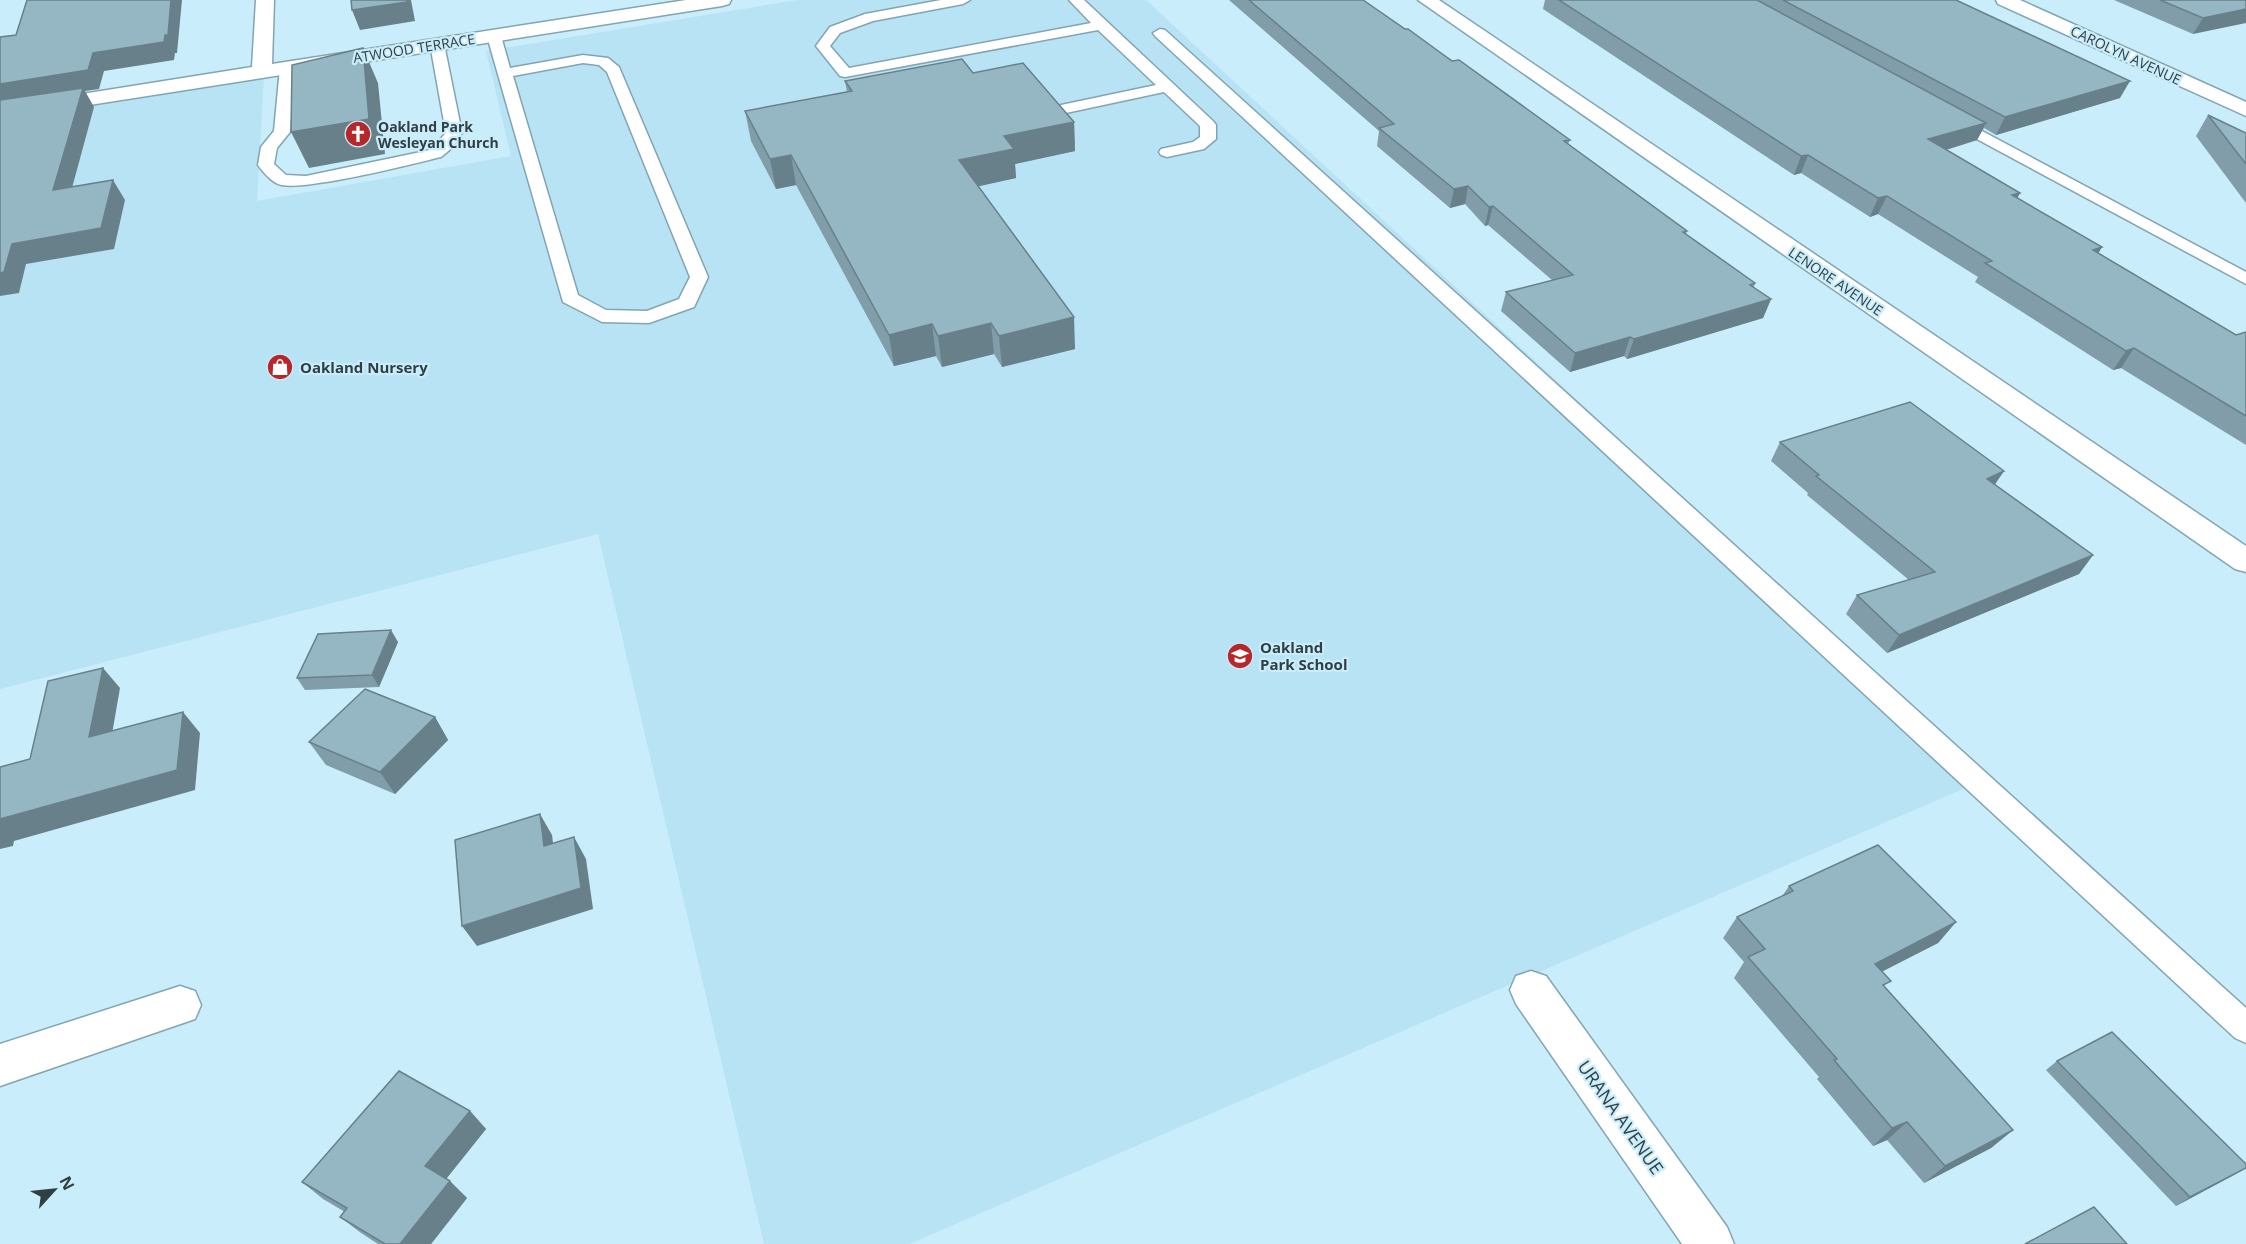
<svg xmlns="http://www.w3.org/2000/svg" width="2246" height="1244" font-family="'Open Sans',sans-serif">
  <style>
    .built { fill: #b7e3f4 }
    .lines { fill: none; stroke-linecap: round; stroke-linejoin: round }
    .lane-casing { stroke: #83a4b1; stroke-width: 3 }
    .street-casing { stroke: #83a4b1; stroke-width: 3 }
    .lane { fill: #fff; fill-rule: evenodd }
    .street { fill: #fff; fill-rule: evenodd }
    .wall { fill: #809da9 }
    .shaded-wall { fill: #688089 }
    .building { fill: #95b7c4; stroke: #688089; stroke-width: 1.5 }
    .labels { text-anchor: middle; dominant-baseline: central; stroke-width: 4.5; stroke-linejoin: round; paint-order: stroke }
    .far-street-label { font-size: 14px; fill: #313f45; stroke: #c9edfa }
    .far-poi-label { font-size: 14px; font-weight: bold; fill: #313f45; stroke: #c9edfa; text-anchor: start }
    .poi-label { font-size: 15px; font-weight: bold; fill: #313f45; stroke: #c9edfa; text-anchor: start }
    .near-street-label { font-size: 18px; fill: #313f45; stroke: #c9edfa }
  </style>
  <rect width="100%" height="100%" fill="#c9edfa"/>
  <path class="built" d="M797 0H1146L1986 779 909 1244H764L598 534 0 689V117L264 75 257 201 511 156 486 51Z"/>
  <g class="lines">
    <g class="lane-casing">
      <g id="lane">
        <path d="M941 0H970L963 4 873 21 840 33 830 46 849 68 1091 23 1069 0H1084L1214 122 1216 125V139L1204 149 1167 157 1161 155 1159 152 1161 149 1193 142 1200 137V126L1164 92 1066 113 1061 111 1058 108 1061 105 1156 85 1098 30 845 77 840 76 816 46 830 27 865 14Z"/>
        <path d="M1160 29 1165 30 2246 1008V1043L2235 1038 1155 36 1153 33Z"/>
        <path d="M494 32 501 36 510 68 583 55 608 58 619 67 708 277 694 307 649 323 602 322 563 302 487 36ZM583 63 599 65 607 72 690 277 679 299 647 311 606 310 578 295 513 76Z"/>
        <path d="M437 40 444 44 462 133 453 147 441 157C413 164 298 193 278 184 271 181 262 171 258 165L261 147 274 131 280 68 287 64 294 68 290 132 277 148 274 164 286 175 306 176 430 150 446 133 430 44Z"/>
        <path d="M1952 115 2246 272V284L1947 123 1944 120Z"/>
      </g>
    </g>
    <g class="street-casing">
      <g id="street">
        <path d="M256 0H274L272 64 686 0H731L729 4 722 6 0 119V107L252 67Z"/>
        <path d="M1418 0H1439L2246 546V572L2235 569Z"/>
        <path d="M1996 0H2020L2246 102V116L1998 4Z"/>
        <path d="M1531 971 1546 976 1727 1227 1734 1244H1682L1516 1004 1510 990 1516 976Z"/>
        <path d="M180 986 195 991 201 1005 195 1019 0 1086V1044Z"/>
      </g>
    </g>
    <use href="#lane" class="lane"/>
    <use href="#street" class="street"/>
  </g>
  <g class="wall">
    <path d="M1229 0H1363L1570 140 1568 144 1687 231 1686 234 1755 283 1754 287 1771 299 1763 318 1627 359 1624 356 1570 372 1501 311 1506 292 1552 280 1488 225 1485 226 1465 204 1450 208 1377 146 1379 131Z"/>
    <path d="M1545 0H1956L2120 98 1996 135 1984 128 1977 140 1946 150 2099 253 2236 335 2246 332V445L2121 368 2113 370 1975 282 1978 277 1878 214 1870 217 1801 173 1794 175 1543 9Z"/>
    <path d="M2114 0H2246L2193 34Z"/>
    <path d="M973 73 1074 122 1075 151 1015 164 1016 178 978 186 1075 349 1002 367 994 354 942 367 936 356 894 366 796 185 776 189 751 141 745 111 847 92 845 81Z"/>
    <path d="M2208 115 2246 133V203L2196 136Z"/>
    <path d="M1780 442 2004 471 1995 484 2093 555 2079 574 1887 653 1846 614 1857 595 1909 580 1807 495 1808 493 1771 461Z"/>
    <path d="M398 642 379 687 305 690 297 678Z"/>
    <path d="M435 717 448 740 395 794 326 765 309 742Z"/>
    <path d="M1789 886 1956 922 1938 943 1882 971 1885 987 2013 1130 1991 1148 1924 1183 1887 1140 1873 1146 1817 1079 1819 1077 1734 978 1744 962 1723 938 1737 917 1783 895Z"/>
    <path d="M2057 1061 2246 1168 2176 1206 2046 1070Z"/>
    <path d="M470 1111 486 1129 446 1179 467 1198 431 1244H378L361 1233 340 1217 345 1212 323 1199 302 1182Z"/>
  </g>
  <g class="shaded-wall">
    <path d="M171 0H182L177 53H175L174 60 104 71 99 89 85 91 94 107 66 210 0 105V84L93 53Z"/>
    <path d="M407 0H411L415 21 360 30 352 10Z"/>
    <path d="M2246 9V23L2193 34 2203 18Z"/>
    <path d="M363 48 378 83 385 154 309 168 291 132Z"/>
    <path d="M2130 81 2120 98 1996 135 2005 117Z"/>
    <path d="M1074 122 1075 151 1015 164 1016 178 962 190 959 160 1004 136Z"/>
    <path d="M1986 123 1977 140 1920 158 1928 139Z"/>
    <path d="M791 155 796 185 776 189 770 159Z"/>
    <path d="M1808 155 1801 173 1794 175 1801 156Z"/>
    <path d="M113 180 125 200 114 249 26 264 19 293 0 296V273L12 244Z"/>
    <path d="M1468 186 1465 204 1450 208 1454 189Z"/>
    <path d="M2020 193 2010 212 2012 195Z"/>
    <path d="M1887 196 1878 214 1870 217 1878 198Z"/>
    <path d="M1493 206 1488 225 1485 226 1489 207Z"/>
    <path d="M2102 247 2091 266 2093 250Z"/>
    <path d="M1771 299 1763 318 1627 359 1634 339Z"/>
    <path d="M1074 317 1075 349 1002 367 999 336Z"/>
    <path d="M991 323 994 354 942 367 938 336Z"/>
    <path d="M932 324 936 356 894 366 889 335Z"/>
    <path d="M1630 337 1624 356 1570 372 1575 353Z"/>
    <path d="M2134 348 2121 368 2113 370 2126 351Z"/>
    <path d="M2004 471 1991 490 1987 479Z"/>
    <path d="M2093 555 2079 574 1887 653 1899 635Z"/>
    <path d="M391 630 398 642 379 687 372 675Z"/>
    <path d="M103 668 120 688 108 757 89 737Z"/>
    <path d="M183 712 200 733 195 790 14 841 13 846 0 849V819Z"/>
    <path d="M435 717 448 740 395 794 380 772Z"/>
    <path d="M540 814 552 835 556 868 544 846Z"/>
    <path d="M574 837 586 859 593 909 477 946 462 926Z"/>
    <path d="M1956 922 1938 943 1858 984 1875 964Z"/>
    <path d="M470 1111 486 1129 442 1184 425 1166Z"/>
    <path d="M1907 1122 1887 1140 1873 1146 1892 1128Z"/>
    <path d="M2013 1130 1991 1148 1924 1183 1945 1166Z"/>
    <path d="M2246 1168 2234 1175 2176 1206 2190 1197Z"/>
    <path d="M450 1181 467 1198 431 1244H400Z"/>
  </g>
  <g class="building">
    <path d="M27 0H171L168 35H165L164 42 93 53 88 70 0 84V37L16 35Z"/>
    <path d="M351 0H407V2L352 10Z"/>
    <path d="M1249 0H1363L1405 29H1408L1452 61 1459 60 1570 140 1564 141 1687 231 1683 232 1755 283 1750 285 1771 299 1634 339 1630 337 1575 353 1506 292 1573 275 1493 206 1489 207 1468 186 1454 189 1379 128 1394 124Z"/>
    <path d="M1559 0H1757L1986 123 1928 139 2020 193 2012 195 2102 247 2093 250 2236 335 2246 332V416L2134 348 2126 351 1985 263 1992 261 1887 196 1878 198 1808 155 1801 156Z"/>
    <path d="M1783 0H1956L2130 81 2005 117Z"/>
    <path d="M2160 0H2246V9L2203 18Z"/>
    <path d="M363 48 369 119 291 132 292 65Z"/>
    <path d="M962 59 973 73 1023 63 1074 122 1004 136 1014 149 959 160 1074 317 999 336 991 323 938 336 932 324 889 335 791 155 770 159 745 111 852 91 845 81Z"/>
    <path d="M83 88 53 190 113 180 101 228 12 244 4 272 0 273V100Z"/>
    <path d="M2208 115 2246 133V164Z"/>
    <path d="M1910 402 2004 471 1987 479 2093 555 1899 635 1857 595 1935 572 1816 476 1819 475 1780 442Z"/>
    <path d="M391 630 372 675 297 678 318 634Z"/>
    <path d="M103 668 89 737 183 712 177 770 0 819V767L30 759 48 681Z"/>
    <path d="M365 689 435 717 380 772 309 742Z"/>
    <path d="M540 814 544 846 574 837 581 888 462 926 455 840Z"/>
    <path d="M1878 845 1956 922 1875 964 1891 981 1883 985 2013 1130 1945 1166 1907 1122 1892 1128 1834 1060 1837 1059 1748 957 1765 949 1737 917 1793 891 1789 886Z"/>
    <path d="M2112 1032 2246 1164V1168L2190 1197 2057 1061Z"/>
    <path d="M399 1071 470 1111 425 1166 450 1181 400 1244H385L340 1217 347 1208 302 1182Z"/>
    <path d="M2094 1207 2127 1244H2025Z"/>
  </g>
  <defs>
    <g id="church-disc" transform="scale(1.35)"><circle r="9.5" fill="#b7272a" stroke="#c9edfa"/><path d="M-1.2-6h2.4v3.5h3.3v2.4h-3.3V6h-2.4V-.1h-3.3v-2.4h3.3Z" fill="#fff"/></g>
    <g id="shop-disc" transform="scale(1.35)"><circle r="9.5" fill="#b7272a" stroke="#c9edfa"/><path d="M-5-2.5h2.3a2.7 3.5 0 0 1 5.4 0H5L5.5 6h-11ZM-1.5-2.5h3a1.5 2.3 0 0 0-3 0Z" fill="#fff"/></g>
    <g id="school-disc" transform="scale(1.35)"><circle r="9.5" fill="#b7272a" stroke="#c9edfa"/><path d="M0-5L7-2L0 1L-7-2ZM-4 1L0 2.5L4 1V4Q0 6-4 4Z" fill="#fff"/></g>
  </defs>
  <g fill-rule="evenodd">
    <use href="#church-disc" x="358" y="134"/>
    <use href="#shop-disc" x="280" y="367"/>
    <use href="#school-disc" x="1240" y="656"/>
  </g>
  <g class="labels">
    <g class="far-street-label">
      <text transform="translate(414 48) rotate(-9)">ATWOOD TERRACE</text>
      <text transform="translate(2126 55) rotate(25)">CAROLYN AVENUE</text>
      <text transform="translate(1836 281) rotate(34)">LENORE AVENUE</text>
    </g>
    <g class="far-poi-label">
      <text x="378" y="126">Oakland Park<tspan x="378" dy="16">Wesleyan Church</tspan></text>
    </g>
    <g class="poi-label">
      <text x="300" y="367">Oakland Nursery</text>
      <text x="1260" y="647">Oakland<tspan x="1260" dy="17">Park School</tspan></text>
    </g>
    <g class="near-street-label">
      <text transform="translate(1621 1117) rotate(55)">URANA AVENUE</text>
    </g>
  </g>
  <g transform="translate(54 1190) rotate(63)" stroke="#c9edfa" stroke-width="4.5" paint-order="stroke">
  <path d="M0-4.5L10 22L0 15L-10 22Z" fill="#313f45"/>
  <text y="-9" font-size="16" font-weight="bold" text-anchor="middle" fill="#313f45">N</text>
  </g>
</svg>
